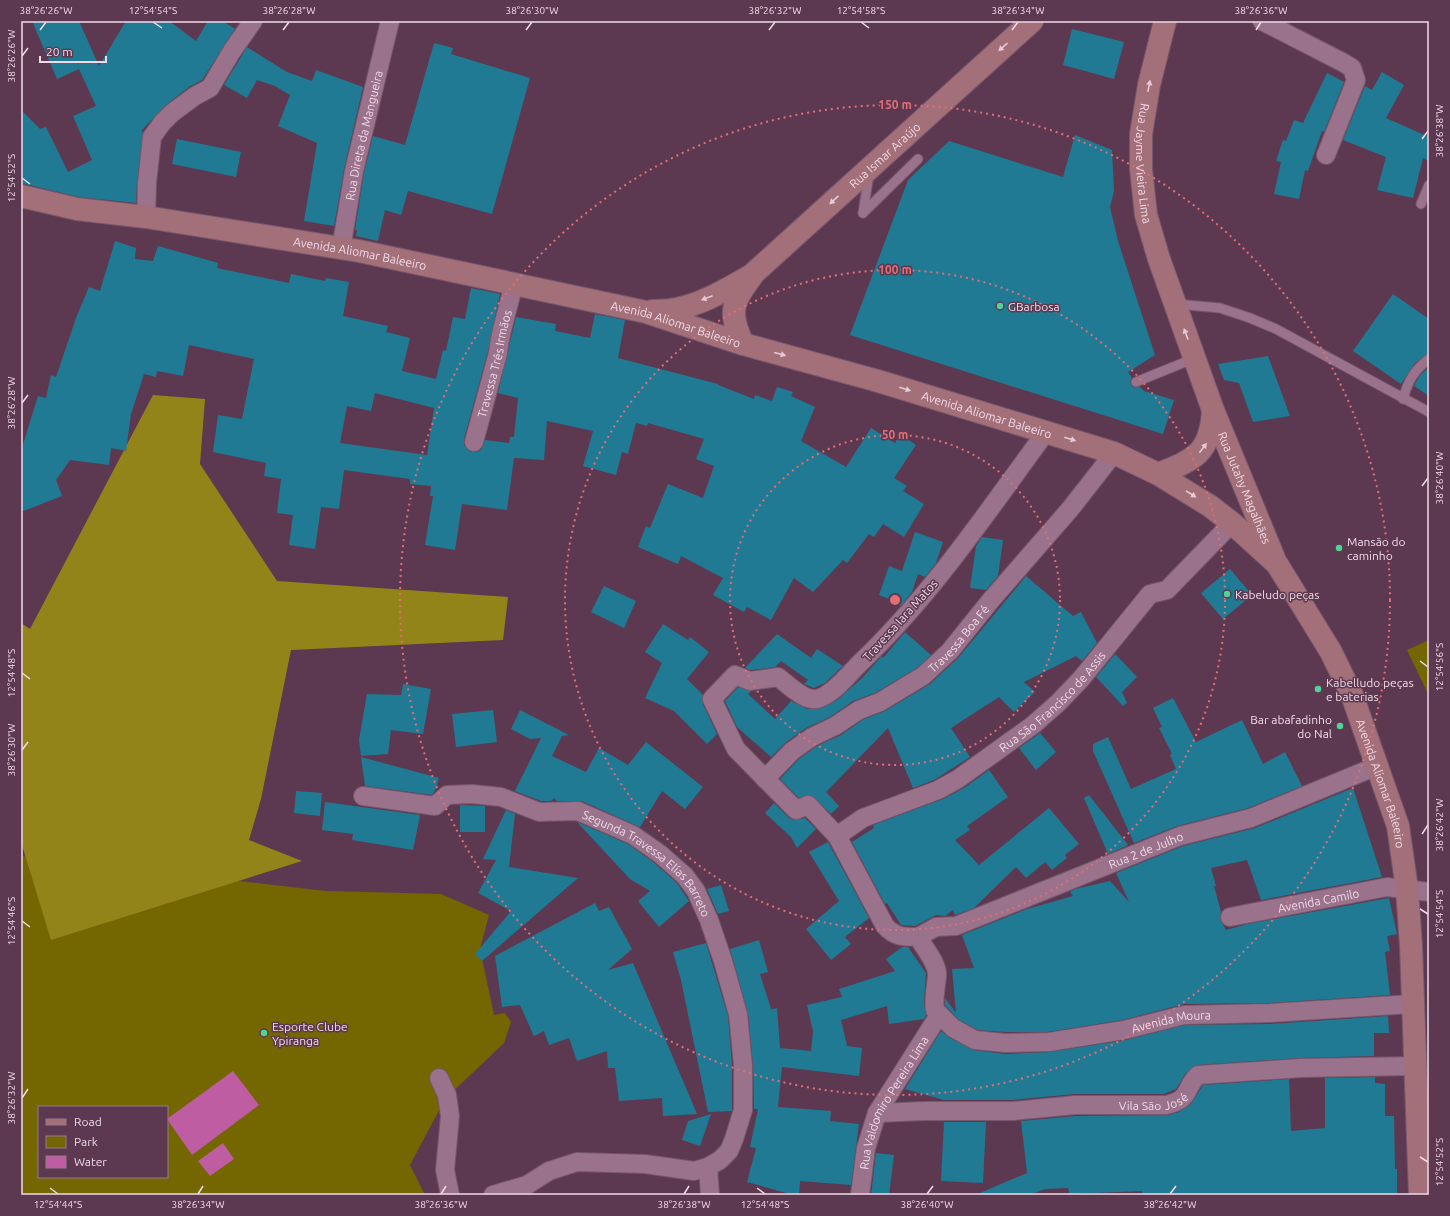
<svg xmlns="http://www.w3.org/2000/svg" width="1450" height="1216" font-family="Ubuntu,sans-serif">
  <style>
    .green { fill: #746600; fill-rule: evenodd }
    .forest { fill: #93841a }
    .water { fill: #be5da1 }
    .building { fill: #207a93; fill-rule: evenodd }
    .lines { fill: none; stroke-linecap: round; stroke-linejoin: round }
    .lane-casing { stroke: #76576b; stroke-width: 11 }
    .street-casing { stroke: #76576b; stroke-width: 20 }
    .secondary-casing { stroke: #76576b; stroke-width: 24 }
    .lane { stroke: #9a728c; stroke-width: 9 }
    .street { stroke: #9a728c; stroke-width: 18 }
    .secondary { stroke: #a36f79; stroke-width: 22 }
    .oneway { fill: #e5cad7 }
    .ticks { fill: none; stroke: #f1dae8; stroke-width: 1.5 }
    .ring { fill: none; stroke: #e16f75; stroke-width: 2; stroke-dasharray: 2 4 }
    .poi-dot { fill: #51d397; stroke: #5d3951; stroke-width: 1.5 }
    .labels { text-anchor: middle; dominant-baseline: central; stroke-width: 3; stroke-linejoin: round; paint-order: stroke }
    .street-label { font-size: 12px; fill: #f1dae8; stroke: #5d3951 }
    .poi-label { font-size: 12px; fill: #f1dae8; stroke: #5d3951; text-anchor: start }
    .centre { fill: #e16f75; stroke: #5d3951; stroke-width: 2 }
    .ring-label { font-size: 12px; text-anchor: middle; font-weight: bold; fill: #e16f75; stroke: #5d3951; stroke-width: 3; stroke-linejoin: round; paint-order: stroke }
    .neatline { fill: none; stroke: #f1dae8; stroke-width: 1.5 }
    .ticks-label { font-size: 10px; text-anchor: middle; fill: #f1dae8 }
  </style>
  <rect width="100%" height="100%" fill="#5d3951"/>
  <g class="green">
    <path d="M1429 640V696L1407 650Z"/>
    <path d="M21 856 326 891 441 894 489 915 480 949 494 1015 505 1013 511 1022 504 1043 445 1099 410 1165 425 1195H21ZM39 1107H167V1177H39Z"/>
  </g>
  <path class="forest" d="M153 395 205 399 200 464 277 581 508 597 503 640 291 650 261 799 249 840 302 861 51 940 21 842V623L30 629Z"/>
  <g class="water">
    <path d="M233 1071 259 1105 192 1155 167 1119Z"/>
    <path d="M223 1143 234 1159 210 1176 198 1161Z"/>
  </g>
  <g class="building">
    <path d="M32 21H79L99 66 126 21H169L196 41 208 21H223L235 29 202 80 189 87 166 105 141 131 143 132 137 182 136 203 79 197 21 183V110L40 129 46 127 68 172 92 160 73 116 96 106 79 69 57 79Z"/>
    <path d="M1072 29 1124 42 1114 79 1063 65Z"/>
    <path d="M434 43 453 48 451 54 530 78 492 214 408 191 401 215 385 210 378 241 356 236 357 230H355L364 173 373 136 405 145Z"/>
    <path d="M247 47 287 72 312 81 316 70 363 87 344 169 334 226 304 221 317 143 278 126 290 95 275 86 257 80 247 98 224 85Z"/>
    <path d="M1382 72 1404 85 1386 118 1429 137V161L1423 158 1413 198 1377 190 1386 157 1343 140 1365 86 1372 90Z"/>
    <path d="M1327 73 1344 82 1324 132 1322 131 1308 171 1305 170 1299 199 1274 194 1281 162 1276 161 1283 140 1286 141 1294 120 1303 123Z"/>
    <path d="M1075 135 1112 150 1114 191 1110 207 1118 241 1155 355 1128 372 1132 378 1130 382 1133 387H1140L1144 391 1174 400 1163 434 850 335 908 180 949 141 1063 177Z"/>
    <path d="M177 139 241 152 236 177 172 164Z"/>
    <path d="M115 241 136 248 135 259 153 261 158 246 218 263 217 268 289 283 291 274 325 281 326 278 349 282 343 316 388 326 386 332 410 338 402 371 436 379 443 350 446 351 453 317 465 319 471 288 500 294 488 351 464 439V445L471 452H476L481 450 485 440 509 443 510 437H514L518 398 498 393 516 317 556 324 555 331 590 338 595 314 625 320 618 358 718 384V385L754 399 755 395 772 401 777 387 793 392 791 396 815 407 801 441 846 467 871 428 895 443 900 434 916 445 894 478 907 486 903 491 924 504 904 537 883 524 874 537 869 534 847 563 843 560 813 592 794 578 771 620 747 607 744 612 713 595 723 578 681 556 678 564 638 547 646 526 650 528 668 484 703 498 714 466 696 459 704 439 648 423 647 426 636 423 628 454 622 452 616 475 583 466 593 431 547 421 544 460 514 458 507 510 462 504 455 550 425 545 433 496H430L431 486 410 484V479L344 470 339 509 321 507 315 549 289 545 293 515 277 513 281 479 264 476 266 463 213 452 218 415 242 419 254 359 189 345 183 376 157 371 156 377 144 374 131 414 126 451 111 448 109 465 70 460 56 480 62 496 21 512V451L38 396 46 398 51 375 56 377 76 318 89 287 100 291ZM375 393 434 408 427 455 340 443 347 406 371 411Z"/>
    <path d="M1393 294 1429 319V353L1415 363 1401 384 1353 351Z"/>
    <path d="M1268 356 1290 416 1253 422 1239 383 1224 380 1218 364Z"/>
    <path d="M1429 367V396L1414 386 1420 375Z"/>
    <path d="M915 532 943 542 936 563 925 577 918 574 912 592 901 606 891 602 892 600 879 595 889 566 902 571Z"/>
    <path d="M982 537 1003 540 998 576 986 590 970 588 976 546Z"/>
    <path d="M1230 569 1252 595 1223 619 1201 593Z"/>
    <path d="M1026 576 1073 616 1081 612 1097 643 1082 661 1076 656 1024 682 1035 692 1014 712 999 697 951 728 970 757 934 780 913 788 888 728 826 792 839 806 831 814 811 795 799 798 780 779 799 759 817 746 841 735 864 719 885 711 930 684 958 658Z"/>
    <path d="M604 586 636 601 624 628 591 612Z"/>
    <path d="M663 624 688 640 690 637 709 652 687 679 703 695V704L717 734 707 744 674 711 645 698 662 663 645 652Z"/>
    <path d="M905 632 931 655 917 668 875 693 853 701 830 717 806 728 786 742 771 757 737 727 725 701 738 687 751 691 748 694 775 719 791 701 807 709 824 707 837 700 861 679 882 656 883 658Z"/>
    <path d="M777 634 811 658 817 649 843 666 825 683 814 688 804 684 808 680 781 661 775 667 751 670 745 668Z"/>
    <path d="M1115 654 1137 677 1122 692 1127 703 1123 706 1096 677Z"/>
    <path d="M403 684 431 689 423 734 391 730 388 754 361 756 359 740 367 694 401 695Z"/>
    <path d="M1173 698 1196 742 1242 720 1263 764 1285 752 1302 786 1248 808 1177 826 1134 843 1093 751V744L1108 737 1131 789 1176 769 1170 755 1172 754 1159 728 1162 727 1153 708Z"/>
    <path d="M493 710 497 742 456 747 452 714Z"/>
    <path d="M520 710 569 735 562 736 552 756 586 772 599 748 628 765 646 742 703 787 685 809 662 791 640 827 582 801H557L554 798 551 801H541L515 791 541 738 530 739 511 729Z"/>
    <path d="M1040 733 1056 752 1036 770 1019 748Z"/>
    <path d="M361 757 439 778 435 791 432 795 365 786Z"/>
    <path d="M989 770 1008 797 967 826 970 830 955 840 979 865 1049 808 1079 844 1065 855 1067 858 1052 870 1045 862 1026 878 1016 867 974 908 955 915 953 910 945 916 936 915 915 926 901 925 887 903 885 904 852 842 874 828 873 825 943 799 964 788Z"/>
    <path d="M1353 788 1382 877 1261 900 1247 860 1211 868 1216 886H1214L1221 912 1220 919 1226 930 1247 924 1389 898 1397 934 1387 936 1390 951 1385 952 1390 995 1270 1003 1184 1004 1122 1020 1048 1032H1005L978 1030 959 1020 945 1005V998L956 1013 952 969 974 968 962 935 1027 909 1073 896 1070 892 1075 889 1110 881 1129 902 1116 873 1183 846 1255 828Z"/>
    <path d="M296 791 322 793 320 816 294 813Z"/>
    <path d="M1089 795 1128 845 1108 854 1084 798Z"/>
    <path d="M325 802 420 815 413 850 352 840 353 834 322 830Z"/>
    <path d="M774 803 789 818 794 820 805 818 816 829 797 848 791 837 765 813Z"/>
    <path d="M460 805 485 806V832H460Z"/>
    <path d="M506 810 515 814 509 867 578 878 482 961 475 954 511 911 478 893 496 860 483 859Z"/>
    <path d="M577 822 628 844 653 862 677 883 689 901 659 927 638 901 650 891 630 879Z"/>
    <path d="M828 842 869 918 845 937 851 944 831 960 806 929 839 901 809 852Z"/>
    <path d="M721 885 729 911 718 914 707 889Z"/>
    <path d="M595 903 599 911 609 907 632 949 608 970 633 963 697 1114 663 1116 662 1098 619 1101 615 1068H608L607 1051 577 1061 569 1038 549 1045 544 1031 534 1036 520 1005 502 1007 495 956Z"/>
    <path d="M759 940 768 972 760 974 771 1009 769 1010 777 1008 780 1048 811 1051 813 1031 807 1005 842 997 839 989 895 971 886 959 902 947H908L926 973 924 1002 926 1015 924 1019 889 1024 887 1006 841 1020 847 1046 862 1048 859 1076 782 1067 778 1107 831 1111 830 1121 859 1124 851 1185 800 1181 799 1195H793L747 1182 756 1148 750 1147 758 1109H754L753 1064 748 1013 730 949Z"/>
    <path d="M706 943 728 1016 732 1066V1111L708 1112 681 980 673 952Z"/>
    <path d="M1388 1016 1389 1033H1374V1056L1300 1058 1197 1065 1186 1073 1176 1089 1164 1094H1075L1012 1100H944L905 1089 941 1031 948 1037 974 1050 1005 1054 1049 1052 1126 1040 1185 1025 1270 1024Z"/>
    <path d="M1375 1077V1083L1385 1084V1116H1394L1395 1169H1397V1195H1142V1191L1069 1194 1068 1188 1045 1189 1030 1195H975L1027 1173 1021 1121 1076 1116 1169 1115 1179 1112 1191 1104 1203 1085 1289 1079 1291 1131 1325 1128V1078Z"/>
    <path d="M711 1114 700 1146 682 1140 688 1121Z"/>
    <path d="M944 1122H986L983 1183 941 1181Z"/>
    <path d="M876 1153 894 1155 889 1195H871Z"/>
  </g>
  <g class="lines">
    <g class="lane-casing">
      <g id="lane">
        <path d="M1421 204 1429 185"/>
        <path d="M863 213 918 159"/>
        <path d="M863 213 869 174"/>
        <path d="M1176 304 1220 308 1250 318 1276 329 1429 412"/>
        <path d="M1136 382 1195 358"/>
        <path d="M1403 399C1408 381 1414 370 1429 359"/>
      </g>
    </g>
    <g class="street-casing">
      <g id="street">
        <path d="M1262 21 1344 63 1352 68 1356 80 1326 155"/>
        <path d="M146 217 147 183 152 137 162 123 172 113 195 96 210 88 232 51 253 21"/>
        <path id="s1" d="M341 249 354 171 390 21"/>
        <path id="s2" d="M1046 432C987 512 932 595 859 664 848 675 835 692 820 698 806 704 789 685 778 677L750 681 735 675 712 699 736 749 796 810 808 805 837 836 885 926C895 937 903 937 918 937 924 948 938 963 937 976 936 988 933 998 935 1010L953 1028 975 1040 1005 1043 1049 1042 1124 1030 1184 1015 1270 1013 1412 1004"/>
        <path id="s3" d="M474 442 498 353C500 330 509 308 513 285"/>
        <path id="s4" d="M765 779 792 751 812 737 835 726 859 710 880 702 923 676 950 651 991 600 1071 508 1114 453"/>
        <path id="s5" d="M363 796 435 806 447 795 472 794 501 797 539 812 578 811 633 835 660 854 685 876 696 891 709 920 723 961 738 1014 743 1065V1110L734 1139 729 1151 720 1160 708 1167 694 1171 645 1164 577 1162 549 1171 527 1185 493 1195"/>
        <path id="s6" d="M837 836 863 818 938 790 958 779 1033 725 1058 703 1081 679 1150 594 1167 590 1232 523"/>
        <path id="s7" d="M1230 917 1387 887 1429 892"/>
        <path id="s8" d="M918 937 936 927 956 926 1180 836 1251 818 1377 766"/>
        <path d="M439 1078 447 1095 450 1116 445 1170 450 1195"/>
        <path id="s9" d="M877 1113 924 1111H1013L1075 1105H1166C1192 1099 1184 1088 1198 1075L1301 1068 1415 1066"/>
        <path d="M708 1167 710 1195"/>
        <path id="s10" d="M860 1195 866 1148 877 1113 939 1015"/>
      </g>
    </g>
    <g class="secondary-casing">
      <g id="secondary">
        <path id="s11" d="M1165 21 1149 85 1141 134V169L1146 215 1159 259 1213 410 1274 558"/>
        <path id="s12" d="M21 196 77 209 146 217 359 251 646 312 743 344 878 381 1114 453 1158 474 1210 506 1232 523 1277 564 1331 652 1352 695 1398 826 1407 889 1411 946 1420 1195"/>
        <path d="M652 311C660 311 668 311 676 309 703 304 727 289 750 276"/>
        <path id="s13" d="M743 344C727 310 733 302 754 273L1032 21"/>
        <path d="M1158 474C1194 460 1211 453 1213 410"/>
      </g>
    </g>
    <use href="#lane" class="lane"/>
    <use href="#street" class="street"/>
    <use href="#secondary" class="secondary"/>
  </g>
  <defs><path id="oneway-solid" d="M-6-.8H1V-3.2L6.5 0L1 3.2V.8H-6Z"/></defs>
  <g class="oneway">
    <use href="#oneway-solid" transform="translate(1003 47) rotate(138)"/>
    <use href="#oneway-solid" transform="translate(1149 86) rotate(-79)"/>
    <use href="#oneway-solid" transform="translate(834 200) rotate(137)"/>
    <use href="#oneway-solid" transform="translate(707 298) rotate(159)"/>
    <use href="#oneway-solid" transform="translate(1186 334) rotate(-110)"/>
    <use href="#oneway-solid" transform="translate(780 354) rotate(15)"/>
    <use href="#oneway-solid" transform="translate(905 389) rotate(17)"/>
    <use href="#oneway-solid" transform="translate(1070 439) rotate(18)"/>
    <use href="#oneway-solid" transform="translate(1203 448) rotate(-53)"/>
    <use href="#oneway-solid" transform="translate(1191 494) rotate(32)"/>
  </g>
  <path class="ticks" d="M153 22 162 28M861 22 869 28M40 30 46 22M283 30 289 22M526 30 532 22M769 30 775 22M1012 30 1018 22M1256 30 1261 22M22 56 28 48M1422 139 1428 131M22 178 30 184M22 403 28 395M1422 486 1428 478M1420 661 1428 667M22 673 30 679M22 750 28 742M1422 834 1428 825M1420 909 1428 914M22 921 30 927M22 1098 28 1089M1420 1157 1428 1162M50 1188 58 1194M757 1188 765 1194M198 1194 203 1186M441 1194 446 1186M684 1194 689 1186M927 1194 933 1186M1170 1194 1176 1186"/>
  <g class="ring">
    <circle cx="895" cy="600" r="165"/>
    <circle cx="895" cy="600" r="330"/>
    <circle cx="895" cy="600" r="495"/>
  </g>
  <g class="poi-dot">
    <circle cx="1000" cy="306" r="4"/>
    <circle cx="1339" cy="548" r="4"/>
    <circle cx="1227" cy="594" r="4"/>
    <circle cx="1318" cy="689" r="4"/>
    <circle cx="1340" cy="726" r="4"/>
    <circle cx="264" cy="1033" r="4"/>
  </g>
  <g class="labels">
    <g class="street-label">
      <text stroke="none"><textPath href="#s1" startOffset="116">Rua Direta da Mangueira</textPath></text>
      <text stroke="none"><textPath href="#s13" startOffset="254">Rua Ismar Araújo</textPath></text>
      <text stroke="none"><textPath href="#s11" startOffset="145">Rua Jayme Vieira Lima</textPath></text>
      <text stroke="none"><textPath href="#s12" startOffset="344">Avenida Aliomar Baleeiro</textPath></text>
      <text stroke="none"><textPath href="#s12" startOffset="668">Avenida Aliomar Baleeiro</textPath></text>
      <text stroke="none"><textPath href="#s3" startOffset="81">Travessa Três Irmãos</textPath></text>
      <text stroke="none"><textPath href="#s12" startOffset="992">Avenida Aliomar Baleeiro</textPath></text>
      <text stroke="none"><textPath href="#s11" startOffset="487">Rua Jutahy Magalhães</textPath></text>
      <text transform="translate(900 620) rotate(-48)">Travessa Iara Matos</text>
      <text stroke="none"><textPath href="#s4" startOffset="242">Travessa Boa Fé</textPath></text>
      <text stroke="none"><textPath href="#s6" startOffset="257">Rua São Francisco de Assis</textPath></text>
      <text stroke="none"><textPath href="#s12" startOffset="1568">Avenida Aliomar Baleeiro</textPath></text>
      <text stroke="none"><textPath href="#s8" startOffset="245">Rua 2 de Julho</textPath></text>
      <text stroke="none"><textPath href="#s5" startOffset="312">Segunda Travessa Elías Barreto</textPath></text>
      <text stroke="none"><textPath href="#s7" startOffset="90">Avenida Camilo</textPath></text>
      <text stroke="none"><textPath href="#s2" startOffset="1139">Avenida Moura</textPath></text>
      <text stroke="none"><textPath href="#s9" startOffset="277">Vila São José</textPath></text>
      <text stroke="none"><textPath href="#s10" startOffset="100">Rua Valdomiro Pereira Lima</textPath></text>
    </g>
    <g class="poi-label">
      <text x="1008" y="306">GBarbosa</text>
      <text x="1347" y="541">Mansão do<tspan x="1347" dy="14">caminho</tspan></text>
      <text x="1235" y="594">Kabeludo peças</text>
      <text x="1326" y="682">Kabelludo peças<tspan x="1326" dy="14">e baterias</tspan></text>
      <text x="1332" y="719" text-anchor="end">Bar abafadinho<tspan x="1332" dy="14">do Nal</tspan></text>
      <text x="272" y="1026">Esporte Clube<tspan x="272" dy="14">Ypiranga</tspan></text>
    </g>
  </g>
  <circle cx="895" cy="600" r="6" class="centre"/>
  <g class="ring-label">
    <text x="895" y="109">150 m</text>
    <text x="895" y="274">100 m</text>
    <text x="895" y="439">50 m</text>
  </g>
  <rect width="1450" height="1216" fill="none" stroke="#5d3951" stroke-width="44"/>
  <rect x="38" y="1106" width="130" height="72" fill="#5d3951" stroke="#98798d"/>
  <rect x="46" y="1119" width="20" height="6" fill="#a36f79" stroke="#98798d"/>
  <text x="74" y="1126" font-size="12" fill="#f1dae8">Road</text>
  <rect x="46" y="1136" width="20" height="12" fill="#746600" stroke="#98798d"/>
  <text x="74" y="1146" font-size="12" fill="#f1dae8">Park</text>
  <rect x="46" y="1156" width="20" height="12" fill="#be5da1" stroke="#98798d"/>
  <text x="74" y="1166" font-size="12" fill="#f1dae8">Water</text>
  <path d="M40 56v6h66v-6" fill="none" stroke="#f1dae8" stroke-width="2"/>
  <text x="46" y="56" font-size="12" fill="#f1dae8" stroke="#5d3951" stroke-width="3" paint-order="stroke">20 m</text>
  <rect x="22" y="22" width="1406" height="1172" class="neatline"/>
  <g class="ticks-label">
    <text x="46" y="14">38°26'26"W</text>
    <text x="153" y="14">12°54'54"S</text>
    <text x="289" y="14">38°26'28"W</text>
    <text x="532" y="14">38°26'30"W</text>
    <text x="775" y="14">38°26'32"W</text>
    <text x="861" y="14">12°54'58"S</text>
    <text x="1018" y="14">38°26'34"W</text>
    <text x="1261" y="14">38°26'36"W</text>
    <text transform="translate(11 56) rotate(-90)" y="4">38°26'26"W</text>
    <text transform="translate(1439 131) rotate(-90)" y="4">38°26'38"W</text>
    <text transform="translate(11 178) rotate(-90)" y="4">12°54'52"S</text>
    <text transform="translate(11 403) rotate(-90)" y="4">38°26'28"W</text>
    <text transform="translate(1439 478) rotate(-90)" y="4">38°26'40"W</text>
    <text transform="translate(1439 667) rotate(-90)" y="4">12°54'56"S</text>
    <text transform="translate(11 673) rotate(-90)" y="4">12°54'48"S</text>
    <text transform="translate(11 750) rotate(-90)" y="4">38°26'30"W</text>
    <text transform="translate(1439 825) rotate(-90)" y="4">38°26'42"W</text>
    <text transform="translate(1439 914) rotate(-90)" y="4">12°54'54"S</text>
    <text transform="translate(11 921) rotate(-90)" y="4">12°54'46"S</text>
    <text transform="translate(11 1098) rotate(-90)" y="4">38°26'32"W</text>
    <text transform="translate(1439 1162) rotate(-90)" y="4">12°54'52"S</text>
    <text x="58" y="1208">12°54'44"S</text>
    <text x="198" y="1208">38°26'34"W</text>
    <text x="441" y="1208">38°26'36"W</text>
    <text x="684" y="1208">38°26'38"W</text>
    <text x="765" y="1208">12°54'48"S</text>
    <text x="927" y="1208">38°26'40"W</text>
    <text x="1170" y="1208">38°26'42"W</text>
  </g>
</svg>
